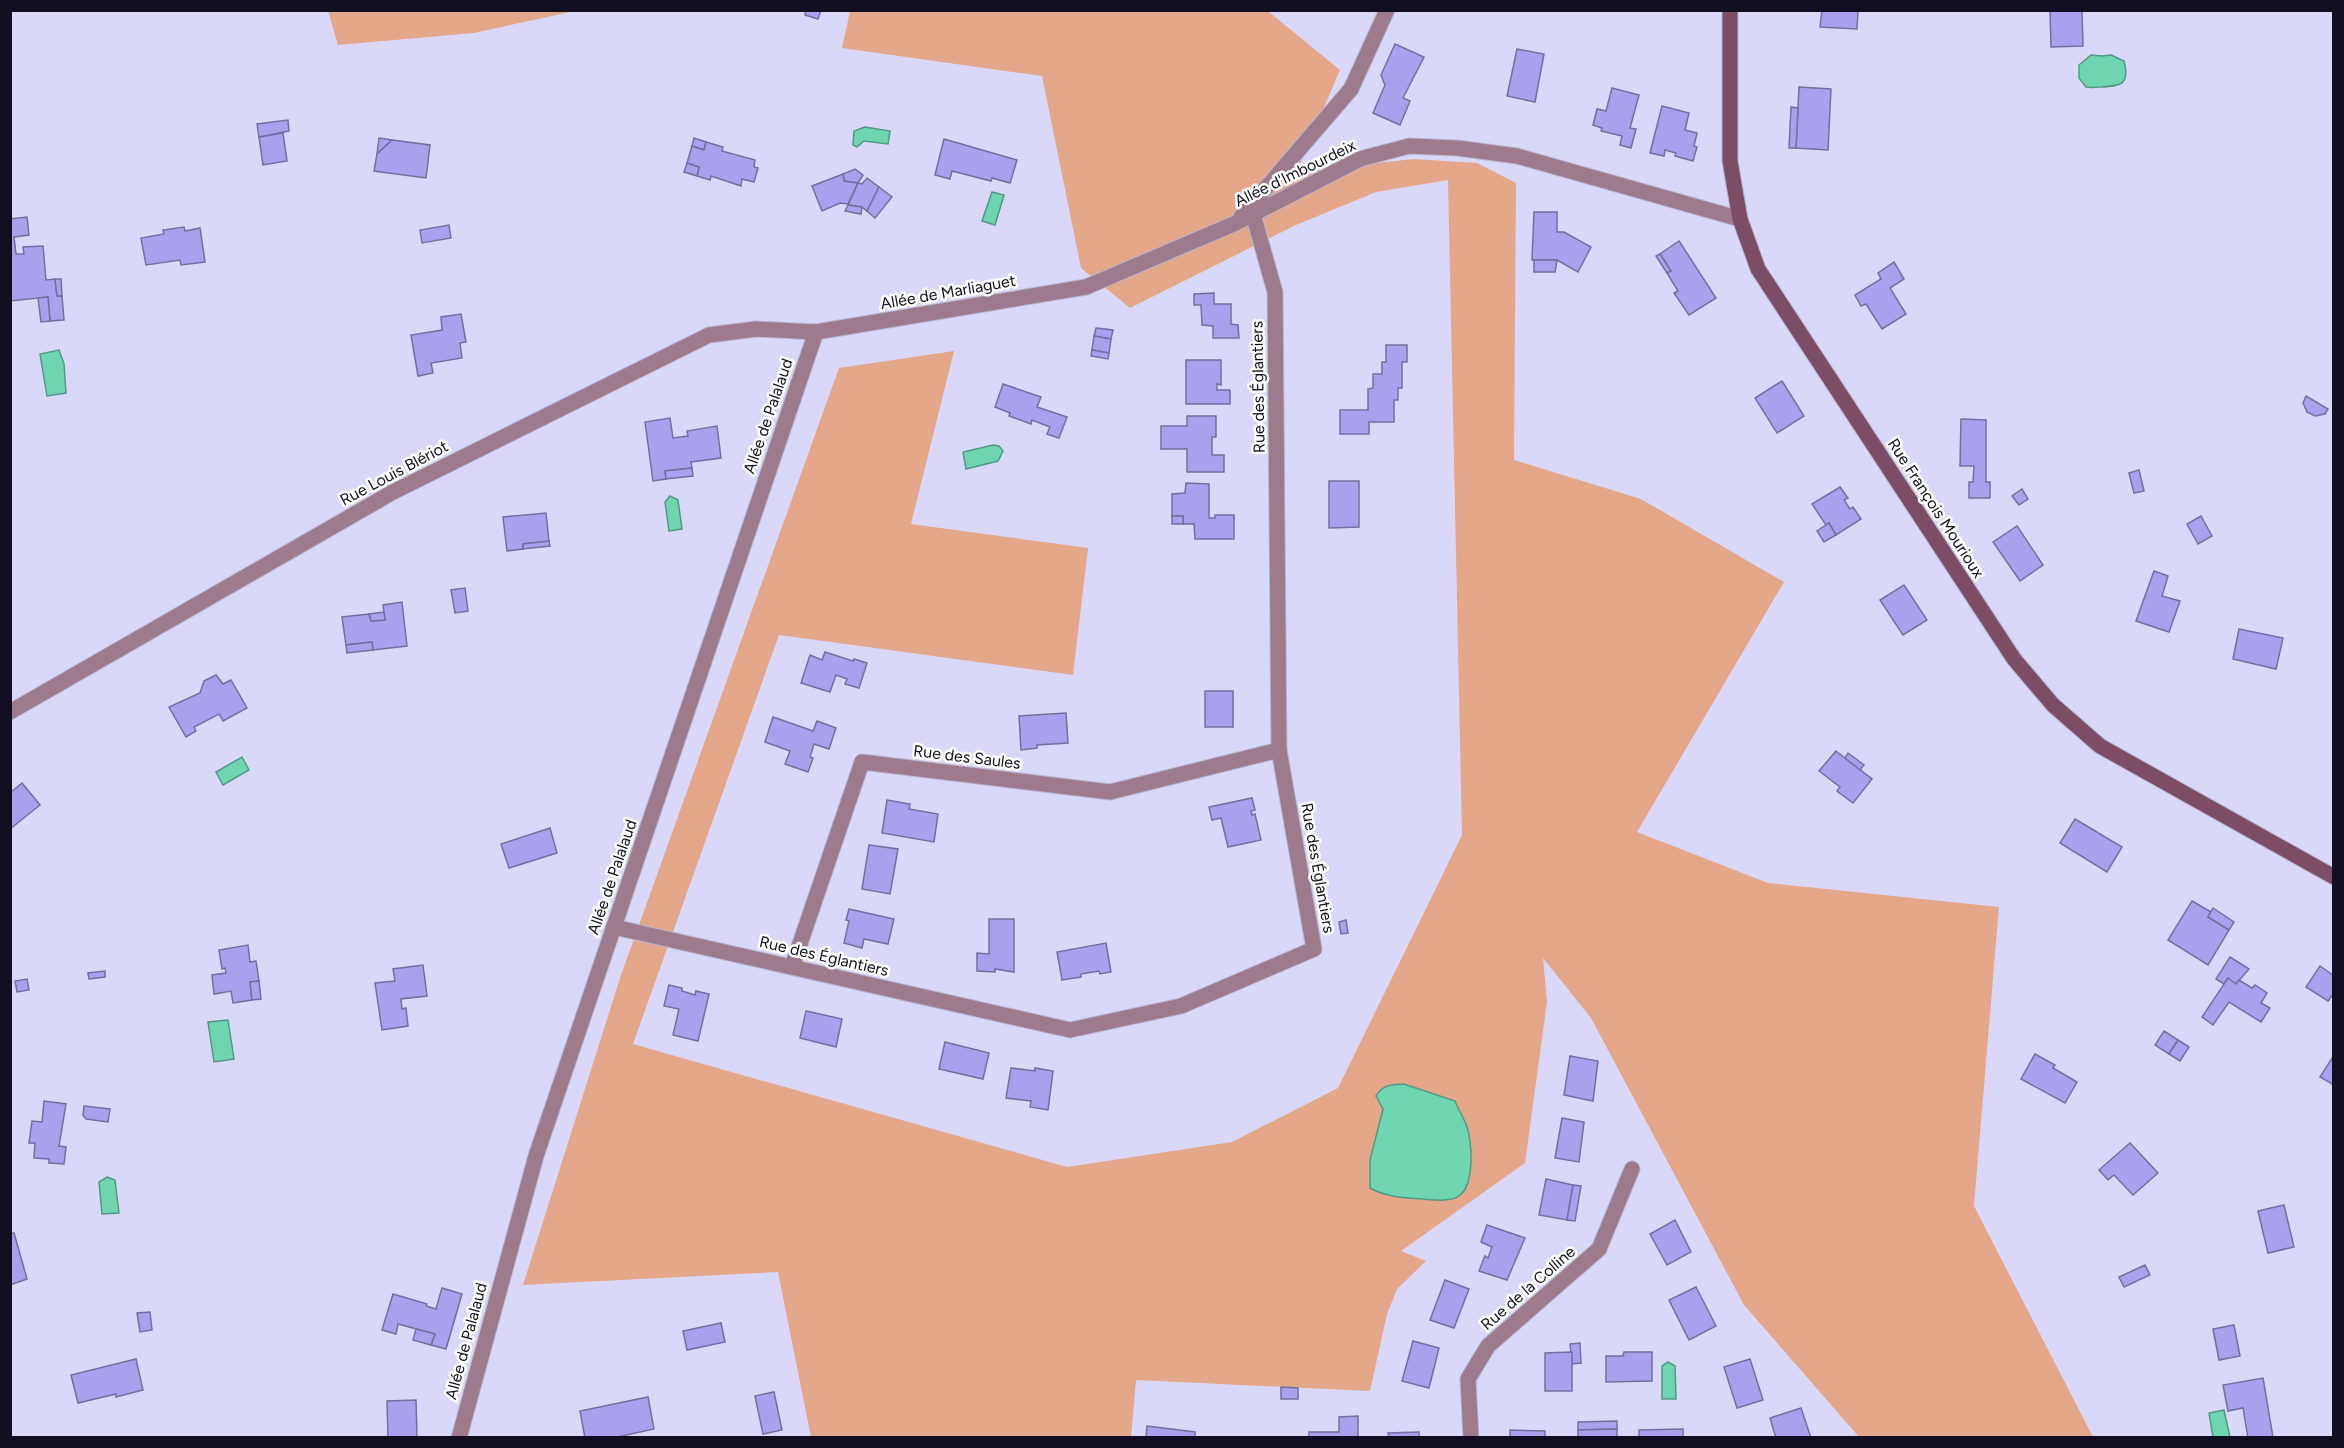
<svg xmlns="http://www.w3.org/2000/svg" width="2344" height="1448" font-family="Figtree,sans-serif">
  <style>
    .green { fill: #e4a789 }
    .water { fill: #6fd5b0; stroke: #529985; stroke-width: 1.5 }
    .building { fill: #a9a1ee; stroke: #736f9f; stroke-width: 1.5 }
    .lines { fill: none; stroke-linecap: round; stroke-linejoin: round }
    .street-casing { stroke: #b6b4d2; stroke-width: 17 }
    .secondary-casing { stroke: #b6b4d2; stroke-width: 17 }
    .street { stroke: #9e7b8c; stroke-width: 15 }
    .secondary { stroke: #7d4c65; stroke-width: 15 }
    .labels { text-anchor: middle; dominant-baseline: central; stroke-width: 5; stroke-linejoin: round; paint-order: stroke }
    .street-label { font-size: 16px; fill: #100e20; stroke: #fdfdfd }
  </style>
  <rect width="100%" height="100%" fill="#dad8f9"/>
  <g class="green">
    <path d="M328 11V10L575 11 474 33 338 45Z"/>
    <path d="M850 11H1268L1340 70 1297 171 1414 159 1477 163 1516 183 1514 460 1641 499 1784 582 1637 832 1768 883 1999 907 1974 1206 2093 1437H1859L1744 1305 1591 1018 1543 958 1547 1002 1525 1163 1401 1251 1426 1261 1397 1289 1387 1314 1370 1391 1136 1380 1131 1437H811L778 1272 523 1285 621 975 839 368 954 351 911 524 1088 548 1073 675 779 635 633 1044 1067 1167 1232 1142 1338 1088 1462 835 1448 180 1376 192 1296 225 1130 308 1081 268 1042 76 842 48Z"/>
  </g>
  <g class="water">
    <path d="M2111 55 2124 61C2130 85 2121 86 2101 87 2095 87 2092 88 2086 87L2079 78V65L2091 55 2102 56Z"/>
    <path d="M865 127 890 131 888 144 864 141 857 147 853 145 854 131Z"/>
    <path d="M992 192 1004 195 995 225 982 221Z"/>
    <path d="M59 350 64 364 66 393 47 396 40 354Z"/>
    <path d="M993 445 999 446 1003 451 998 461 966 469 963 452Z"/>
    <path d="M670 496 678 500 682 529 669 531 665 502Z"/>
    <path d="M242 757 249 770 223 785 216 772Z"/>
    <path d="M228 1020 234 1059 214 1062 208 1022Z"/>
    <path d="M1404 1084 1455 1101C1458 1109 1462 1115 1465 1122 1473 1138 1475 1185 1459 1196 1450 1202 1434 1200 1423 1199 1405 1198 1386 1197 1370 1188V1160L1383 1109 1376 1096C1383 1084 1392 1085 1404 1084Z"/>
    <path d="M107 1177 115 1180 119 1213 102 1214 99 1182Z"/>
    <path d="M1668 1362 1675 1366 1676 1399H1662V1366Z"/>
    <path d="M2224 1410 2230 1437H2213L2209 1413Z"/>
  </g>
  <g class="building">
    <path d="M806 10H821L818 19 805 15Z"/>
    <path d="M1822 10H1858L1857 29 1820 27Z"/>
    <path d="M2050 10H2082L2083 46 2051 47Z"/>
    <path d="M1395 44 1424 57 1403 98 1410 101 1400 125 1373 113 1385 85 1381 75Z"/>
    <path d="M1517 49 1544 54 1535 102 1507 96Z"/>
    <path d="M1799 87 1831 89 1828 150 1796 148Z"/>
    <path d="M1612 88 1639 95 1630 128 1636 129 1631 148 1620 145 1622 136 1601 131 1602 128 1593 125 1597 109 1606 111Z"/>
    <path d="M1662 106 1689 113 1685 130 1697 133 1694 146 1697 147 1693 161 1675 156 1676 153 1665 150 1664 156 1650 153Z"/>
    <path d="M1791 107 1798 108 1796 148H1789Z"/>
    <path d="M288 120 289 131 259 137 257 124Z"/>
    <path d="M283 133 287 161 263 165 259 137Z"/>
    <path d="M379 138 392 140 377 154Z"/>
    <path d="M694 138 706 142 704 150 692 146Z"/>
    <path d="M944 139 1017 160 1010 183 992 178 991 181 952 171 950 179 935 175Z"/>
    <path d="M392 140 430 145 426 178 374 171 377 154Z"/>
    <path d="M706 142 723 147 722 151 755 160 754 167 758 168 754 182 742 179 741 186 711 176 710 180 697 176 699 167 687 163 692 146 704 150Z"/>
    <path d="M687 163 699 167 697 176 684 172Z"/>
    <path d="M855 169 863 175 858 183 844 181 843 174Z"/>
    <path d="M843 174 844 181 858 183 848 204 840 203 822 211 812 186Z"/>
    <path d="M867 178 879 187 867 211 862 207 848 205 858 183 862 184Z"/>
    <path d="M879 187 892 197 875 218 867 211Z"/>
    <path d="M848 205 862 207 861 214 845 211Z"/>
    <path d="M1534 212H1557V232H1564L1591 247 1578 272 1557 260H1532Z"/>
    <path d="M27 217 29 235 14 237 16 254H24L23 247 43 246 46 280 55 279 57 296H62L64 320 50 321 48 297 10 301V219Z"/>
    <path d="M449 225 451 238 422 243 420 230Z"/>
    <path d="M184 227 185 231 200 228 205 262 181 265 180 260 146 265 141 238 164 234 163 230Z"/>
    <path d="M1679 241 1716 298 1689 315 1674 293 1678 291 1667 273 1671 271 1660 254Z"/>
    <path d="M1660 254 1671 271 1667 273 1656 256Z"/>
    <path d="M1534 260H1557L1555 272H1534Z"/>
    <path d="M1894 262 1904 279 1890 288 1906 314 1882 329 1866 304 1861 306 1855 295 1881 279 1878 273Z"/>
    <path d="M55 279H61L62 296H57Z"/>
    <path d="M1214 293V304H1231V324L1238 325 1239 338H1213V326L1202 325 1201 305H1194V294Z"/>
    <path d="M48 297 50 321 41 322 38 298Z"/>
    <path d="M461 314 466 342 460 343 462 358 431 363 433 373 418 376 411 335 442 330 441 317Z"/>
    <path d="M1096 328 1113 330 1111 339 1094 336Z"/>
    <path d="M1094 336 1111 339 1109 353 1092 350Z"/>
    <path d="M1386 345H1407V362H1402V388H1398V400H1394V422H1369V434H1340V410H1368V389L1373 388V374H1382V362H1386Z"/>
    <path d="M1092 350 1109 353 1108 359 1091 356Z"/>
    <path d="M1186 360H1221V385L1217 384V390H1230V404H1186Z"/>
    <path d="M1782 381 1804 416 1777 433 1755 398Z"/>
    <path d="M1003 384 1041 397 1037 407 1067 417 1059 438 1047 434 1050 427 1032 420 1031 424 1009 416 1010 413 995 407Z"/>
    <path d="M2306 396 2328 409 2325 414 2315 416 2307 412 2303 403Z"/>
    <path d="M1187 416H1216V437H1212V455H1224V472H1187V449H1161V426H1187Z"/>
    <path d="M670 418 673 438 688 436 687 431 717 426 721 458 691 462 692 468 665 471 666 479 653 481 645 422Z"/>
    <path d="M1961 419 1986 420V482H1990V498H1969V482H1973L1974 466H1960Z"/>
    <path d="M692 468 693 476 666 479 665 471Z"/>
    <path d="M2139 470 2144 491 2134 493 2129 473Z"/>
    <path d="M1329 481H1359V527L1329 528Z"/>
    <path d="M1186 483 1209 484V518H1215V515H1234V539H1195L1194 524H1183V516H1172V494L1185 493Z"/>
    <path d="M1840 487 1848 498 1844 500 1850 509 1853 507 1861 519 1836 535 1829 523 1826 525 1812 504Z"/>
    <path d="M2022 489 2028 499 2019 505 2012 496Z"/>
    <path d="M546 513 549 541 523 544V549L507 551 503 517Z"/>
    <rect x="1172" y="516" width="11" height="8"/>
    <path d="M2201 516 2212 536 2198 544 2187 524Z"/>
    <path d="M1829 523 1836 535 1824 542 1817 531Z"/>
    <path d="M2017 526 2043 565 2020 581 1993 542Z"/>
    <path d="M549 541 550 546 523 549V544Z"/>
    <path d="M2154 571 2168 576 2162 596 2180 601 2169 632 2136 621Z"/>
    <path d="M1904 585 1927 620 1903 635 1880 600Z"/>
    <path d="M465 588 468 611 455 613 451 590Z"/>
    <path d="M402 602 407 646 373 650 372 642 346 645 342 617 369 614 371 621 385 620 383 605Z"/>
    <path d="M384 612 385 620 371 621 369 614Z"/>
    <path d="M2239 629 2283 638 2276 669 2233 659Z"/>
    <path d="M372 642 373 650 347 653 346 645Z"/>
    <path d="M825 652 853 661 854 659 867 663 859 688 845 684 847 679 836 675 830 692 801 683 810 655 822 660Z"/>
    <path d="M216 675 223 684 231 680 247 708 223 721 219 714 194 727 196 731 186 737 169 707 200 693 204 681Z"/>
    <rect x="1205" y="691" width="28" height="36"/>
    <path d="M1066 713 1068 743 1037 745V748L1021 750 1019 716Z"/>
    <path d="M773 717 813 731 817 721 836 728 829 749 814 744 810 757 813 758 808 772 785 764 790 751 765 742Z"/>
    <path d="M1836 751 1872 779 1853 803 1837 791 1840 787 1819 771Z"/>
    <path d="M1848 753 1864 765 1860 770 1845 758Z"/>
    <path d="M22 783 40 805 10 829V793Z"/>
    <path d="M1252 798 1255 810 1251 811 1252 815 1255 814 1261 840 1228 847 1221 818 1212 820 1209 807Z"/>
    <path d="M887 800 910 804 909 809 938 814 934 842 882 833Z"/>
    <path d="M2075 819 2122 847 2107 872 2060 843Z"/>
    <path d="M550 828 557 853 509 868 501 844Z"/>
    <path d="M869 845 898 849 890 894 862 889Z"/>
    <path d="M2192 901 2211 912 2208 917 2229 930 2208 965 2168 940Z"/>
    <path d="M2213 908 2234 922 2229 930 2208 917Z"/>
    <path d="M849 909 894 919 888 944 864 939 862 948 844 943 849 921 846 920Z"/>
    <path d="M989 919H1014V972L995 969V972L977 971V953L989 954Z"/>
    <path d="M1346 920 1348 933 1341 934 1339 922Z"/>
    <path d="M1106 943 1111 972 1100 974 1099 971 1081 974V977L1062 980 1057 952Z"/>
    <path d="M248 945 250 962 256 961 259 981 250 982 252 1000 233 1003 231 991 214 994 212 975 226 973 225 968 222 969 219 950Z"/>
    <path d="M2230 957 2249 969 2236 984 2228 978 2224 984 2216 979Z"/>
    <path d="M423 965 427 996 401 999 402 1009 406 1008 408 1026 382 1030 375 983 395 981 393 969Z"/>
    <path d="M2320 966 2334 976V993L2328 1001 2306 987Z"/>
    <path d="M105 971V977L89 979 88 973Z"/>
    <path d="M2228 978 2236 984 2239 980 2252 988 2255 985 2267 993 2261 1003 2270 1008 2261 1022 2229 1002 2213 1025 2202 1017Z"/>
    <path d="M27 979 29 990 17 992 15 981Z"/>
    <path d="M259 981 261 999 252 1000 250 982Z"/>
    <path d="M669 985 682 988V991L695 995 696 991 709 994 698 1041 673 1035 679 1009 664 1006Z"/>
    <path d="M806 1011 842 1019 836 1047 800 1038Z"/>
    <path d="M2164 1031 2178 1040 2169 1054 2155 1045Z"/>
    <path d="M2178 1040 2189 1047 2180 1061 2169 1054Z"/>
    <path d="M945 1042 989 1053 983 1079 939 1069Z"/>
    <path d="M2035 1054 2055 1065 2053 1068 2077 1082 2065 1103 2021 1079Z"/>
    <path d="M2334 1055V1085L2320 1077Z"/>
    <path d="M1570 1056 1598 1061 1593 1101 1564 1095Z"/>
    <path d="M1011 1068 1035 1071V1068L1053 1071 1048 1110 1030 1107 1031 1101 1006 1098Z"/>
    <path d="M44 1101 66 1104 59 1146 66 1147 64 1164 49 1163V1159L34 1158 35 1143H29L32 1121 42 1122Z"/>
    <path d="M84 1106 110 1109 108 1122 86 1119 83 1115Z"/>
    <path d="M1562 1118 1584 1122 1579 1162 1555 1158Z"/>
    <path d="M2130 1143 2158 1173 2133 1195 2114 1175 2108 1180 2099 1170Z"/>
    <path d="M1546 1179 1573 1185 1567 1220 1539 1215Z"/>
    <path d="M1573 1185 1581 1186 1575 1221 1567 1220Z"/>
    <path d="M2284 1205 2294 1247 2268 1253 2258 1211Z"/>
    <path d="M1675 1220 1691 1252 1667 1265 1650 1234Z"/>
    <path d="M1487 1225 1525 1238 1507 1280 1479 1271 1485 1256 1488 1258 1492 1247 1481 1242Z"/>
    <path d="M14 1233 27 1279 10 1285V1234Z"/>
    <path d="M2145 1265 2150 1275 2124 1287 2119 1277Z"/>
    <path d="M1445 1280 1469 1289 1454 1328 1430 1320Z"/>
    <path d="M1696 1287 1716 1326 1689 1340 1669 1300Z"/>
    <path d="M442 1288 462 1294 446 1349 431 1345 435 1334 398 1324 396 1334 382 1330 393 1294 427 1304 426 1306 436 1309Z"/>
    <path d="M150 1312 152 1330 140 1332 137 1313Z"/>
    <path d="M721 1323 725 1342 687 1350 683 1331Z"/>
    <path d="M2234 1325 2240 1356 2219 1360 2213 1329Z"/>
    <path d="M416 1329 435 1334 431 1345 413 1340Z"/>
    <path d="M1413 1341 1439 1348 1429 1388 1402 1381Z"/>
    <path d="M1580 1343 1581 1363 1572 1364 1570 1344Z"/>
    <path d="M1572 1352V1391H1545V1353Z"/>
    <path d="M1624 1352H1652V1381L1606 1382V1356H1623Z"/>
    <path d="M136 1359 143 1390 116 1397V1394L78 1403 71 1375Z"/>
    <path d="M1750 1359 1763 1400 1737 1408 1724 1367Z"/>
    <path d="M2263 1378 2273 1437 2248 1438 2243 1408 2228 1411 2223 1385Z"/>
    <path d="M1281 1387 1298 1388V1399H1281Z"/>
    <path d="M774 1392 782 1430 763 1434 755 1396Z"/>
    <path d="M648 1397 654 1429 613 1438H585L580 1411Z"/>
    <path d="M416 1400 417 1438H388L387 1401Z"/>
    <path d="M1801 1408 1811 1438H1776L1770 1418Z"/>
    <path d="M1358 1416V1438H1309V1432H1339V1417Z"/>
    <path d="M1617 1421V1429L1578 1430V1422Z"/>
    <path d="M1147 1426 1195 1432V1438H1146Z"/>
    <path d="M1617 1429V1438H1578V1430Z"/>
    <path d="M1683 1429V1438H1639V1430Z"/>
    <path d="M1510 1430 1545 1431V1438H1510Z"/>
    <path d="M1419 1432V1438H1389L1388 1433Z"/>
  </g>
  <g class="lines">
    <g class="street-casing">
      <g id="street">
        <path d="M1241 217 1351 89 1387 10"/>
        <path d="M10 712 393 492 709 335 756 329 816 332 1086 287 1236 223 1360 159 1409 146 1457 148 1517 156 1740 219"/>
        <path d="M614 927 1070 1030 1181 1006 1314 949 1279 750 1275 292 1253 214"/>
        <path d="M792 967 862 762 1110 792 1279 750"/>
        <path d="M459 1438 536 1156 816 332"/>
        <path d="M1471 1438 1468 1379 1488 1346 1599 1249 1632 1169"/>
      </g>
    </g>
    <g class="secondary-casing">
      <path id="secondary" d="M1730 10V161L1740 219 1758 269 2014 659 2053 705 2100 746 2334 877"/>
    </g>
    <use href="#street" class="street"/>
    <use href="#secondary" class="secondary"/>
  </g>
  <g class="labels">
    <g class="street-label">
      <text transform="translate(1295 173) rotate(-26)">Allée d'Imbourdeix</text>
      <text transform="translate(948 292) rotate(-10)">Allée de Marliaguet</text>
      <text transform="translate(1258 387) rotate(-91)">Rue des Églantiers</text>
      <text transform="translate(768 416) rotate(-71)">Allée de Palalaud</text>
      <text transform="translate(394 473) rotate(-28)">Rue Louis Blériot</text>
      <text transform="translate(1936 508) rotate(57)">Rue François Mourioux</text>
      <text transform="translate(967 757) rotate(7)">Rue des Saules</text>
      <text transform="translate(1318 868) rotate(80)">Rue des Églantiers</text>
      <text transform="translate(612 877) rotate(-71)">Allée de Palalaud</text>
      <text transform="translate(824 956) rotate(13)">Rue des Églantiers</text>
      <text transform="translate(1528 1288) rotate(-41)">Rue de la Colline</text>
      <text transform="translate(466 1341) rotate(-75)">Allée de Palalaud</text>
    </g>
  </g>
  <rect width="2344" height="1448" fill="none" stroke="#100e20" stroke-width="24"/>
</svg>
